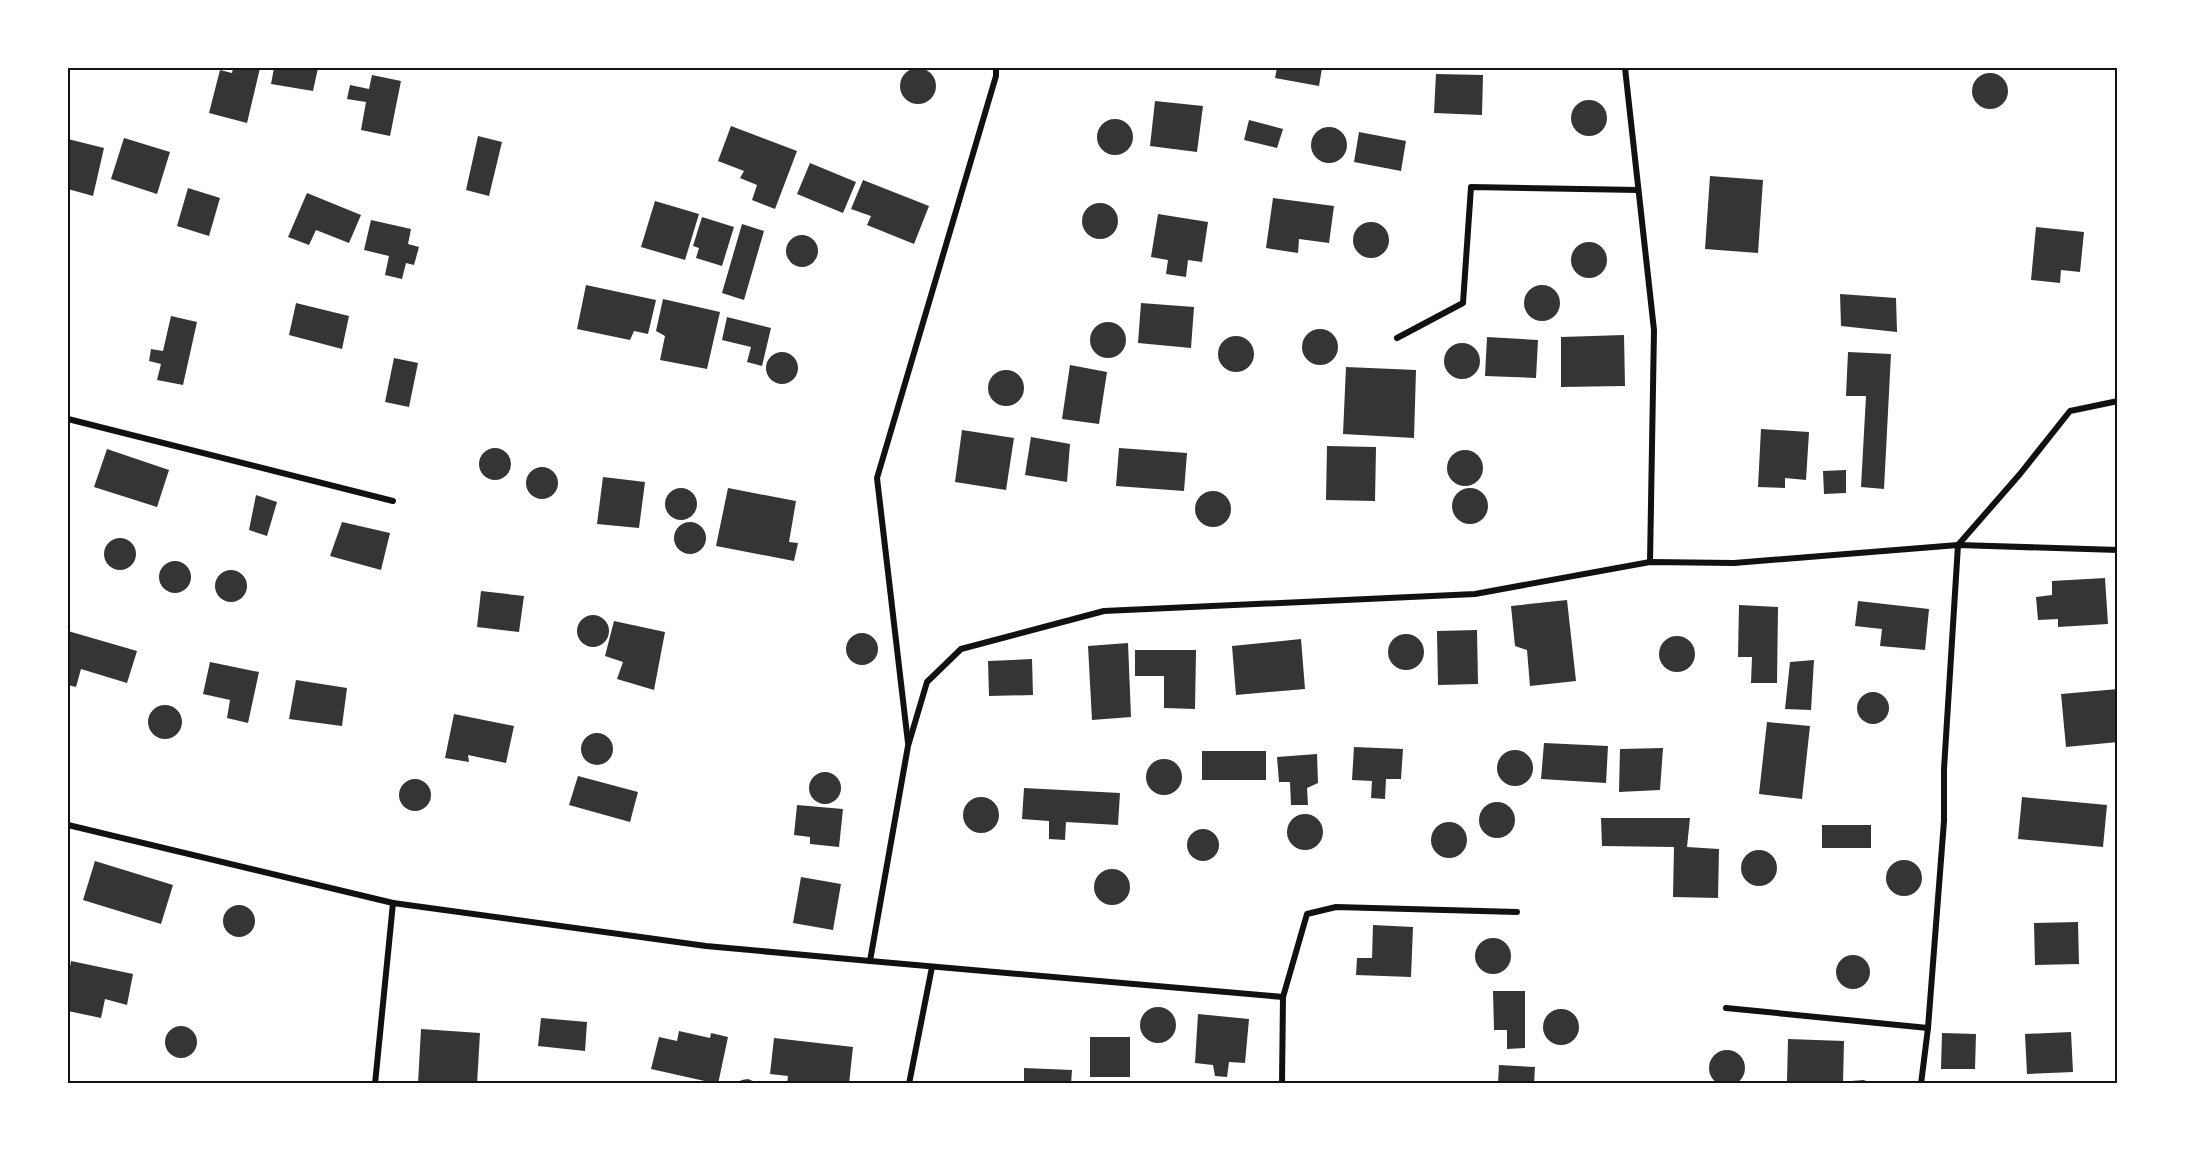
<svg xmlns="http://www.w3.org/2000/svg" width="2185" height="1151" font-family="'Alegreya Sans',sans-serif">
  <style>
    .building { fill: #353535 }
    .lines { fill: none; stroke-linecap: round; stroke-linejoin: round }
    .minor { stroke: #111; stroke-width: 6 }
    .neatline { fill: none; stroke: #111; stroke-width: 2 }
  </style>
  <rect width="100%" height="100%" fill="#fff"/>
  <g class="building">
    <circle cx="918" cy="86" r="18"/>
    <path d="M233 68H260L247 123 209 113 220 70 232 73Z"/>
    <path d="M274 68H318L313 91 271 84Z"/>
    <path d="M1277 68H1322L1319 86 1275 78Z"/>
    <circle cx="1990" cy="91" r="18"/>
    <path d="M1436 74 1483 75 1482 115 1434 113Z"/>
    <path d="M372 75 401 81 390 136 361 130 366 102 347 99 350 85 369 89Z"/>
    <circle cx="1589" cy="118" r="18"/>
    <path d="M1155 101 1203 106 1197 152 1150 146Z"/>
    <circle cx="1115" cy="137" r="18"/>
    <path d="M1249 120 1283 129 1277 148 1244 140Z"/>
    <path d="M731 126 797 151 775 209 752 200 757 185 740 178 744 171 718 161Z"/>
    <circle cx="1329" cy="145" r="18"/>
    <path d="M1359 132 1406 141 1401 171 1354 162Z"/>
    <path d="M478 136 502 142 489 196 466 190Z"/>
    <path d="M124 138 170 152 157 194 111 179Z"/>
    <path d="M68 139 104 148 93 196 68 189Z"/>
    <path d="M810 163 856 182 843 213 797 194Z"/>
    <path d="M1710 176 1763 180 1758 253 1705 249Z"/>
    <path d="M863 180 929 206 914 244 867 225 871 216 851 209Z"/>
    <path d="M188 188 220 198 209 236 177 226Z"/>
    <path d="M307 193 361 215 349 243 316 230 309 245 288 237Z"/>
    <path d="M1273 198 1334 206 1329 243 1299 239 1298 253 1266 248Z"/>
    <path d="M655 201 699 214 685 260 641 247Z"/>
    <circle cx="1100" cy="221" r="18"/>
    <path d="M1158 214 1208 222 1202 262 1188 260 1186 277 1166 274 1168 260 1151 257Z"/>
    <path d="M702 217 734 227 722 266 696 258 699 248 693 246Z"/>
    <path d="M371 220 411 229 408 244 419 247 414 265 406 263 402 279 385 275 389 256 364 250Z"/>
    <circle cx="1371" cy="240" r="18"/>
    <path d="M742 224 764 231 744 300 722 293Z"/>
    <path d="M2036 227 2084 232 2080 272 2061 270 2060 283 2031 280Z"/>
    <circle cx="802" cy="251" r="16"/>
    <circle cx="1589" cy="260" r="18"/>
    <circle cx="1542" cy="303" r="18"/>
    <path d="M586 285 656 300 648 334 634 331 630 340 577 329Z"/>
    <path d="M1840 294 1896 298 1897 332 1841 326Z"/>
    <path d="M663 299 720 312 707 369 660 360 665 336 656 331Z"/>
    <path d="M296 303 349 316 342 349 289 335Z"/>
    <path d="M1141 303 1194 307 1191 348 1138 343Z"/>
    <path d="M171 316 197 322 183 385 157 380 161 364 149 361 151 349 163 351Z"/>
    <path d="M727 317 771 328 762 366 747 362 751 347 722 340Z"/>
    <circle cx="1108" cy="340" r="18"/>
    <circle cx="1320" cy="347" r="18"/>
    <path d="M1624 335 1625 386 1561 387V337Z"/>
    <circle cx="1236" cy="354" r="18"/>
    <path d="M1487 337 1538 340 1536 378 1485 376Z"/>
    <circle cx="1462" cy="361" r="18"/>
    <circle cx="782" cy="368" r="16"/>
    <path d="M1848 352 1891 354 1884 489 1861 487 1866 396H1846Z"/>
    <path d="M394 358 418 363 409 407 385 402Z"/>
    <path d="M1070 365 1107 372 1099 424 1062 419Z"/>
    <path d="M1346 367 1416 370 1414 438 1343 434Z"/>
    <circle cx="1006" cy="388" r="18"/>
    <path d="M1761 429 1809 432 1806 480 1785 478V488L1758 487Z"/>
    <path d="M962 430 1014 438 1006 490 955 482Z"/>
    <path d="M1031 437 1070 444 1067 482 1025 475Z"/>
    <path d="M1327 446 1376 447 1375 501 1326 500Z"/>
    <circle cx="495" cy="464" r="16"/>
    <path d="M1119 448 1187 453 1184 491 1116 486Z"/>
    <path d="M107 449 169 470 157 507 94 487Z"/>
    <circle cx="1465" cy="468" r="18"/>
    <circle cx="542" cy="483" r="16"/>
    <path d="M1846 470V493L1824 494 1823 471Z"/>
    <path d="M603 477 645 482 639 528 597 524Z"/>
    <circle cx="681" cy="504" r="16"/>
    <circle cx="1470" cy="506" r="18"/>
    <path d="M728 488 796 501 789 542 798 543 794 561 716 546Z"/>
    <circle cx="1213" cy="509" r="18"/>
    <path d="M256 495 277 502 267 536 249 530Z"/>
    <circle cx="690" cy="538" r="16"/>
    <path d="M342 522 390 533 381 570 330 556Z"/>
    <circle cx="120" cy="554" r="16"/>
    <circle cx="175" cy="577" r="16"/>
    <circle cx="231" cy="586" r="16"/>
    <path d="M2105 578 2108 624 2058 627V619L2038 620 2036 597 2052 595V581Z"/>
    <path d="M481 591 524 596 519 632 477 627Z"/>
    <path d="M1567 600 1576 681 1530 686 1527 650 1515 646 1511 606Z"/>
    <path d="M1858 601 1929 609 1925 650 1880 646 1882 629 1855 626Z"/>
    <path d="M1739 605 1778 607 1777 683H1751L1752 657H1738Z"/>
    <circle cx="593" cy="631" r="16"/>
    <path d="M614 621 665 632 654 690 617 679 623 662 605 656Z"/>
    <path d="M1477 630 1478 684 1438 685 1437 631Z"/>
    <path d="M68 631 137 651 127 683 81 669 76 687 68 685Z"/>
    <circle cx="862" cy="649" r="16"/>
    <circle cx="1406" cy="652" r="18"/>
    <circle cx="1677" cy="654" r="18"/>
    <path d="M1301 639 1305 689 1236 695 1232 646Z"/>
    <path d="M1128 643 1131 717 1092 720 1088 646Z"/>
    <path d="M1135 650H1196L1195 709 1164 708V676H1135Z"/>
    <path d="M1032 659 1033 695 989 696 988 661Z"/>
    <path d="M1814 660 1811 710 1785 709 1790 662Z"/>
    <path d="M210 662 259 672 248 723 227 718 230 700 203 694Z"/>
    <path d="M296 680 347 688 342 726 289 719Z"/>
    <path d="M2118 689V742L2066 747 2061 694Z"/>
    <circle cx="1873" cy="708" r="16"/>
    <circle cx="165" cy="722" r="17"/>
    <path d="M454 714 514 726 506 763 468 755 469 762 445 758Z"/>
    <path d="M1767 722 1810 726 1802 799 1759 794Z"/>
    <circle cx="597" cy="749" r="16"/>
    <path d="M1544 743 1608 746 1606 783 1541 779Z"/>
    <path d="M1354 747 1403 749 1401 779H1386L1385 799 1371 798 1372 781 1352 780Z"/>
    <path d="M1663 748 1660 790 1619 792 1620 749Z"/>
    <circle cx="1515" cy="768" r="18"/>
    <rect x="1202" y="751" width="64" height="29"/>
    <path d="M1317 754 1318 783 1307 788 1308 805H1291L1290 782H1279L1277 757Z"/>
    <circle cx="1164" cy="777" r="18"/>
    <circle cx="825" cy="788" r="16"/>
    <path d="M578 776 638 792 630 822 569 805Z"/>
    <circle cx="415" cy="795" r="16"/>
    <path d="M1024 788 1120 793 1118 825 1066 822 1065 840 1049 839V821L1022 819Z"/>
    <circle cx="981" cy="815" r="18"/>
    <path d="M2022 797 2107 805 2103 847 2018 839Z"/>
    <circle cx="1497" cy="820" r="18"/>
    <path d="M797 805 843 809 839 847 810 844V837L794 835Z"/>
    <circle cx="1305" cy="832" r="18"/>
    <path d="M1601 818H1690L1687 847 1719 849 1718 898 1673 897 1674 847 1602 846Z"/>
    <circle cx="1449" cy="840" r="18"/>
    <rect x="1822" y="825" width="49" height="23"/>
    <circle cx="1203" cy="845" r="16"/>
    <circle cx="1759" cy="868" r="18"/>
    <circle cx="1904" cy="878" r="18"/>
    <path d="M95 861 173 885 161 924 83 900Z"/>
    <circle cx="1112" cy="887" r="18"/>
    <path d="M801 877 841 884 833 930 793 923Z"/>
    <circle cx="239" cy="921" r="16"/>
    <path d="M2078 922 2079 964 2035 965 2034 923Z"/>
    <path d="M1373 925 1413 927 1411 977 1356 975 1357 958H1372Z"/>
    <circle cx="1493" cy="956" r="18"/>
    <circle cx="1853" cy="972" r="17"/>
    <path d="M71 961 133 974 127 1005 105 999 101 1018 68 1011V978Z"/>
    <path d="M1493 991H1525V1048L1507 1049V1030H1494Z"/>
    <circle cx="1158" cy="1025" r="18"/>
    <circle cx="1561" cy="1027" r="18"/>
    <path d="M1198 1014 1249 1019 1245 1063 1229 1062 1227 1077 1215 1076 1213 1065 1195 1063Z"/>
    <path d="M541 1018 587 1022 585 1051 538 1046Z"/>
    <circle cx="181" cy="1042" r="16"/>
    <path d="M421 1029 480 1033 477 1084H418Z"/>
    <path d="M679 1031 710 1038 711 1033 728 1037 718 1084 651 1069 659 1037 677 1041Z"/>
    <path d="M2071 1032 2073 1072 2027 1074 2025 1034Z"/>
    <path d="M1942 1033 1976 1034 1975 1069H1941Z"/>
    <rect x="1090" y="1037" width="40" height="40"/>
    <path d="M774 1038 853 1047 849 1084H787L788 1076 770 1074Z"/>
    <path d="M1788 1039 1844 1041 1843 1083 1787 1081Z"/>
    <circle cx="1727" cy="1068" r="18"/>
    <path d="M1499 1065 1535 1067 1534 1084H1498Z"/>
    <path d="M1024 1068 1072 1070 1071 1084H1024Z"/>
    <path d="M748 1079 760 1084H734L742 1080Z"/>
    <path d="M1864 1080 1871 1084H1847L1851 1081Z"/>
  </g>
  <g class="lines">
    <g class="minor">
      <path d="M1625 68 1654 330 1650 562"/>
      <path d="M1397 338 1463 303 1471 187 1638 190"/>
      <path d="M68 419 393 501"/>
      <path d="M908 743 877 478 996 76V68"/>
      <path d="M68 825 393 903 706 946 870 961 908 746 927 682 961 649 1104 611 1475 594 1650 562 1734 563 1958 545 2118 550"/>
      <path d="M870 961 1283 997 1307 914 1336 907 1517 912"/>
      <path d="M1726 1008 1928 1028"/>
      <path d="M375 1084 393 903"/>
      <path d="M909 1084 932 967"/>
      <path d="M1282 1084 1283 997"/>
      <path d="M1921 1084 1928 1028 1944 821V769L1958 545 2020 474 2070 411 2118 401"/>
    </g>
  </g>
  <rect width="2185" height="1151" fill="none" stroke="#ffffff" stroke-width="138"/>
  <rect x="69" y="69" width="2047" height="1013" class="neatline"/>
</svg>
